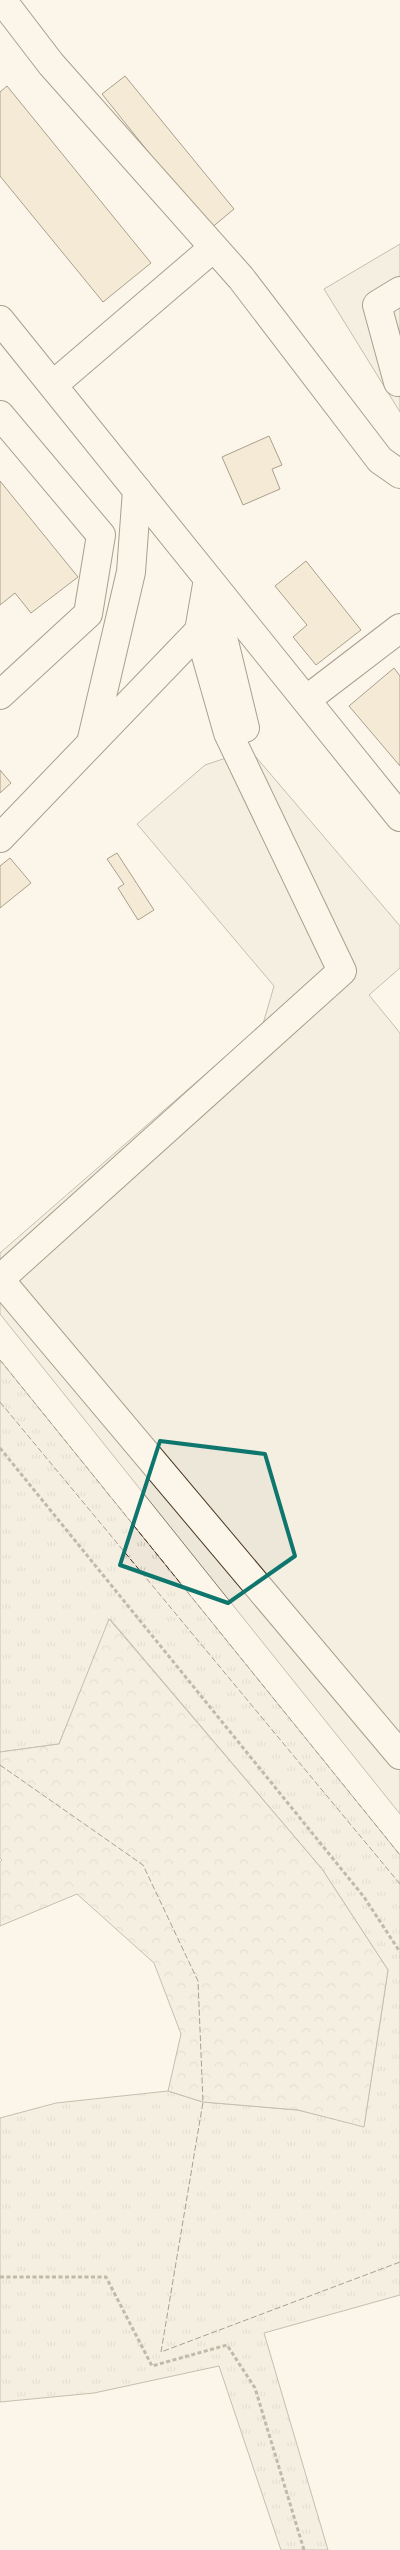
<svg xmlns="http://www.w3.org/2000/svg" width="400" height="2550" font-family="'Nunito Sans',sans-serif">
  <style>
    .grass { fill: url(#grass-tufts); stroke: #887966 }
    .forest { fill: url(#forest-crowns); stroke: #887966 }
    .parking { fill: #ede7d9; stroke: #887966 }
    .building { fill: #ecdcbc; stroke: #4a3520 }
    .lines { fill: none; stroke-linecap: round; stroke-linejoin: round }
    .minor-casing { stroke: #4a3520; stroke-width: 30 }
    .path { stroke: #7f6f5c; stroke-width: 3; stroke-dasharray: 4 2.5; stroke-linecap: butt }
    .minor { stroke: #fbf6e9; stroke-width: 28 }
    .fence { stroke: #4a3520; stroke-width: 1; stroke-dasharray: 6 2.5; stroke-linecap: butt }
    .marked { fill: none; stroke: #0f766e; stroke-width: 4; stroke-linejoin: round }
  </style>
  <defs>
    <pattern id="grass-tufts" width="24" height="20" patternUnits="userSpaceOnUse" patternTransform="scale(1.25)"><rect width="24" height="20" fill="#ede6d9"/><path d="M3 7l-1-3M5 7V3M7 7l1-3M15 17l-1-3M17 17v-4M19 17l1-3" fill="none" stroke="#cdc6ba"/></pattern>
    <pattern id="forest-crowns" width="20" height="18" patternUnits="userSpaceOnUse" patternTransform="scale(1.25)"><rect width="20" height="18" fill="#ede6d9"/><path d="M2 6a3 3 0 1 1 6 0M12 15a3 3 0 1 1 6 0" fill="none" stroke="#cdc6ba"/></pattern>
  </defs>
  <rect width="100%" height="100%" fill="#fbf6e9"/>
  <path class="grass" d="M0 1360 400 1855V2295L264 2333 328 2550H281L219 2366 94 2393 0 2402V2118L56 2103 168 2091 203 2102 298 2110 364 2126 388 1970 322 1869 110 1619 59 1744 0 1752Z"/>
  <path class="forest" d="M109 1619 322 1869 388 1970 364 2127 298 2110 203 2102 168 2091 181 2034 154 1963 77 1894 0 1926V1862L2 1860 0 1858V1752L59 1744Z"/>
  <g class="parking">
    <path d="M400 244V412L324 289Z"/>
    <path d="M250 750 400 926V968L369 995 400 1033V1814L0 1314V1253L263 1024 274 986 137 824 205 765Z"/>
  </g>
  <g class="building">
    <path d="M125 76 234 209 210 229 102 94Z"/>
    <path d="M7 86 151 263 103 302 0 176V92Z"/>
    <path d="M269 436 282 465 272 469 280 489 243 505 222 457Z"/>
    <path d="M0 481 78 577 31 613 15 593 0 605Z"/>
    <path d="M306 561 361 630 316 665 293 637 307 625 275 586Z"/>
    <path d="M394 668 400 676V766L349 706Z"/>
    <path d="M0 770 11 783 0 793Z"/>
    <path d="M117 853 154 910 138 920 118 888 124 884 107 859Z"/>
    <path d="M10 858 31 883 0 908V866Z"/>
  </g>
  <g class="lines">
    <g class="minor-casing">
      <g id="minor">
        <path d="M2 0 51 64 241 278 380 460 400 474"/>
        <path d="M400 291 377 305 398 382 400 381"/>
        <path d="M0 320 400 817"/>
        <path d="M53 385 213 248"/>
        <path d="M0 415 101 535 88 614 0 695"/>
        <path d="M211 588 245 728"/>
        <path d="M306 700 400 628"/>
        <path d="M91 743 131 572 137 490"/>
        <path d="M0 838 199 631 208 579"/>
        <path d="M0 1279 342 971 228 733 199 631"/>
        <path d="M0 1280 400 1755"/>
      </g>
    </g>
    <g class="path">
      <path d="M0 1448 364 1897 400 1952"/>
      <path d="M0 2277H106L152 2366 227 2345 255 2388 304 2550"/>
    </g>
    <use href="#minor" class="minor"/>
    <g class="fence">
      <path d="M0 1360 400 1855"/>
      <path d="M0 1402 400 1884"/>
      <path d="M0 1765 143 1865 198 1981 203 2102 161 2352 400 2262"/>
    </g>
  </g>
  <path d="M0 0H400V2550H0ZM160 1441 265 1454 295 1556 228 1603 120 1565Z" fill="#fbf6e9" fill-opacity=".55" fill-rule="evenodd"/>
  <path class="marked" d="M160 1441 265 1454 295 1556 228 1603 120 1565Z"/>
</svg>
